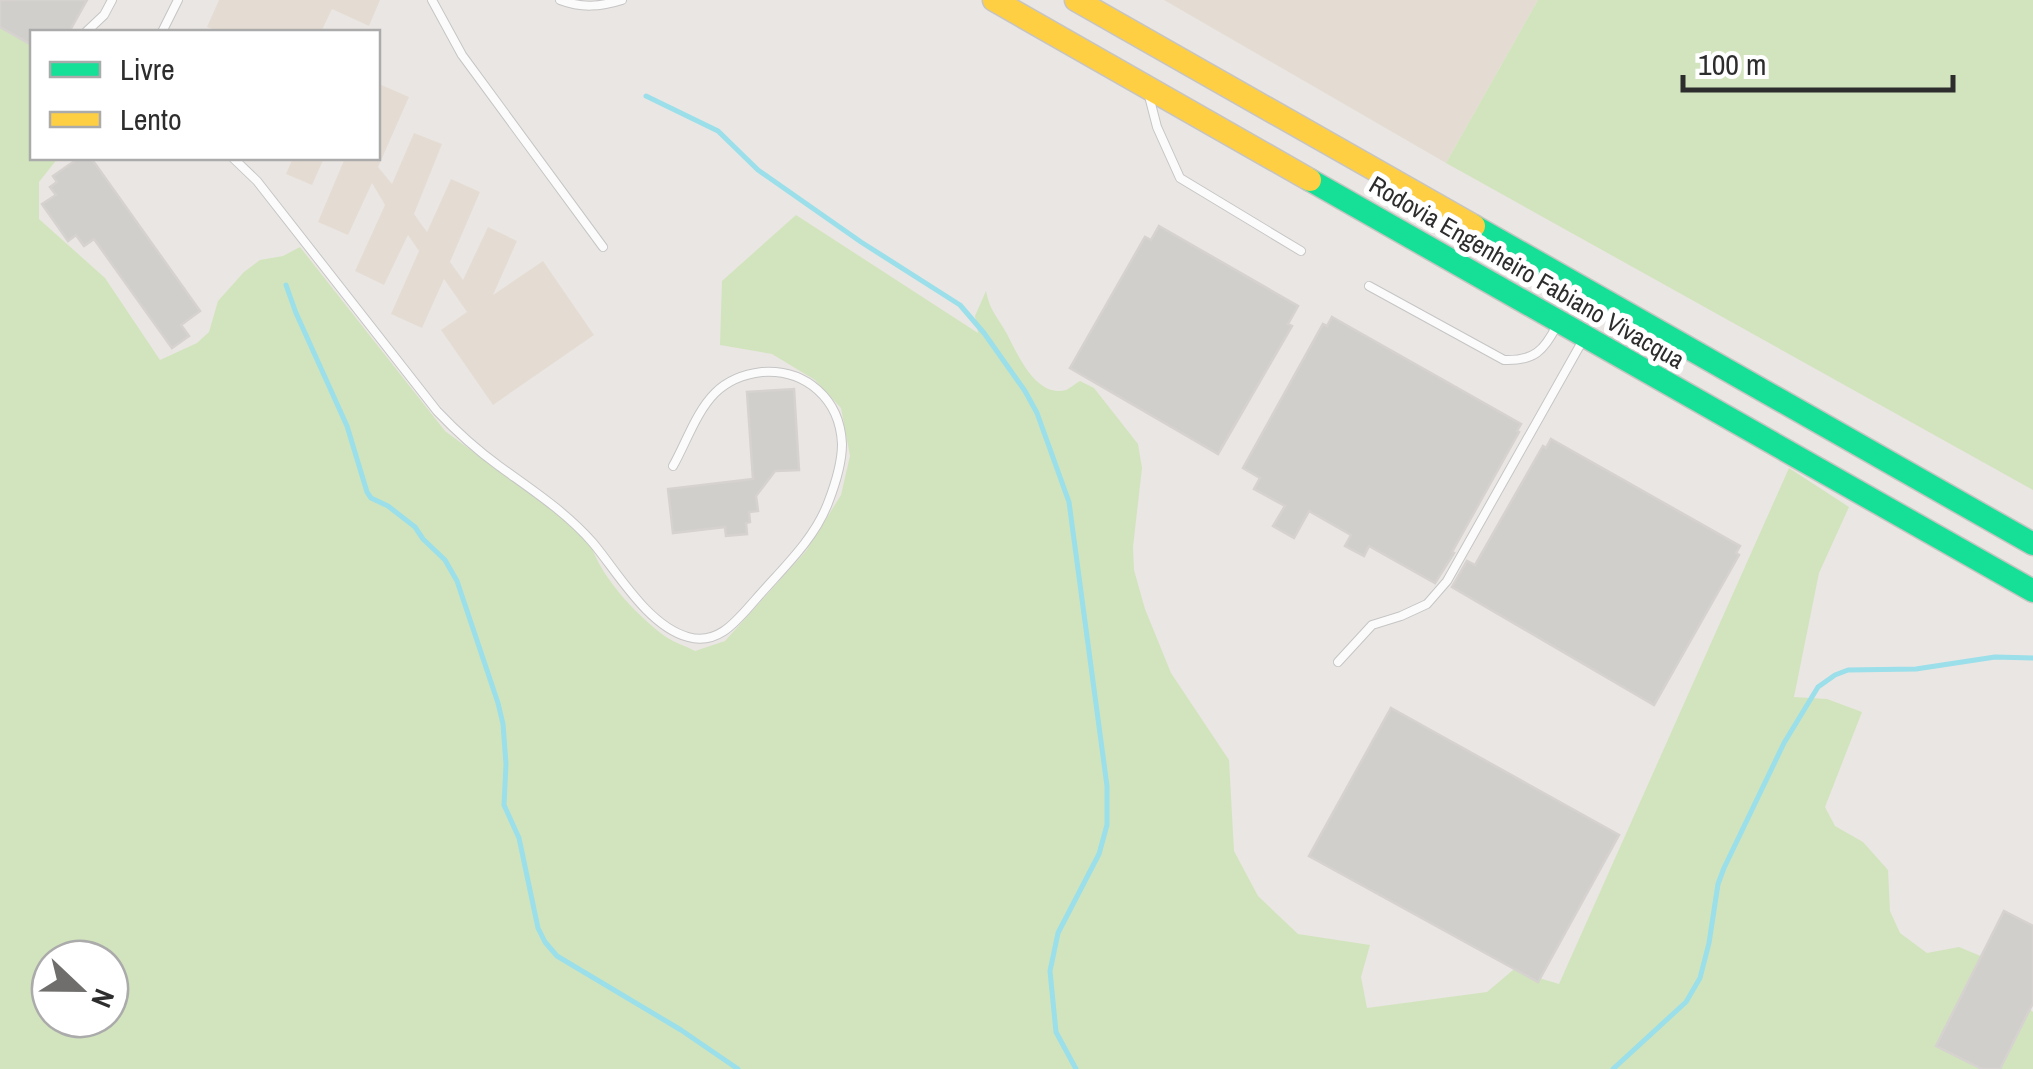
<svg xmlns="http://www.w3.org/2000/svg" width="2033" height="1069" font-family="'Archivo Narrow',sans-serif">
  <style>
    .education { fill: #e4dcd2 }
    .green { fill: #d2e4bd; fill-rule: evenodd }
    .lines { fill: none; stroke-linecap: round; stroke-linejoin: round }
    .stream { stroke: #9adfe9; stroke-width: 5 }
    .building { fill: #d1cfcc; stroke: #d5d2cf; stroke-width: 2.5 }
    .lane-casing { stroke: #c6c5c5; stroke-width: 10 }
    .fast-casing { stroke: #c6c4c3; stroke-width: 25 }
    .slow-casing { stroke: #c6c4c3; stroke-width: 25 }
    .lane { stroke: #fcfbfb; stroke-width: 8 }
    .fast { stroke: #16e098; stroke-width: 22 }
    .slow { stroke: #ffcf43; stroke-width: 22 }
    .labels { text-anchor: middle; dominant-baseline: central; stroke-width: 10; stroke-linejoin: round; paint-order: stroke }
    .street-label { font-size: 25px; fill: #2d2d2d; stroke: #fff }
  </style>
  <rect width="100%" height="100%" fill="#eae6e3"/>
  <g class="education">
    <path d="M219 0H380L369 26 332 9 321 32H221L207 27Z"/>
    <path d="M1164 0H1538L1446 163Z"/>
    <path d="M379 84 409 97 378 167 392 184 414 133 442 144 414 214 427 232 451 179 480 192 450 262 463 280 488 227 517 241 493 295 543 261 594 335 493 405 441 330 467 312 444 279 422 328 391 314 419 251 408 235 384 285 355 271 385 205 372 183 348 235 318 222 345 158H378Z"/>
    <path d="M293 158H324L312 185 286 174Z"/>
  </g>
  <g class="green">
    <path d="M1538 0H2033V490L1446 163Z"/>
    <path d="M0 9 22 23 32 36V158H58L39 182V219L105 278 160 360 197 343 209 332 218 301 244 272 260 260 283 256 300 247 445 431 589 538C597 574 636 615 666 637 675 643 686 646 695 651L725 641 806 551 841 495 850 456 841 408 815 380 772 354 720 345 722 281 796 215 978 333 975 316 986 291C990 311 997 316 1007 334 1018 355 1036 398 1066 390 1067 390 1078 382 1080 381L1094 388 1138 444 1142 468 1133 547 1134 570 1145 609 1171 673 1229 760 1234 851 1258 896 1298 934 1370 945 1361 977 1367 1008 1487 992 1526 959 1539 978 1559 984 1789 468 1849 507 1819 573 1794 697 1827 699 1862 712 1825 807 1835 826 1863 842 1888 870 1890 911 1900 933 1927 953 1959 947 1983 957 1995 976 2033 1012V1069H0ZM50 959H110V1019H50Z"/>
  </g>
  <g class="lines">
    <g class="stream">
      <path d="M646 96 718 131 758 170 861 242 960 305 984 333 1025 391 1037 413 1069 502 1107 786V825L1099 854 1058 933 1050 971 1056 1032 1076 1069"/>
      <path d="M286 285 296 313 347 426 367 492 371 498 388 506 415 527 423 539 445 560 457 581 498 703 503 724 506 764 504 805 519 838 538 928 545 942 557 956 681 1030 738 1069"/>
      <path d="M1613 1069 1686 1002 1700 978 1709 943 1718 884 1724 868 1784 743 1818 687 1835 675 1848 670 1916 669 1995 657 2033 658"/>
    </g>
  </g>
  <g class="building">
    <path d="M0 0H87L69 32H32V45L0 27Z"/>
    <path d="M79 158H91L200 311 181 325 189 336 172 348 94 239 84 246 76 235 68 241 42 204 56 195 50 187 57 182 53 176Z"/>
    <path d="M1159 226 1298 306 1288 324 1292 326 1218 454 1070 368 1145 237 1151 240Z"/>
    <path d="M1332 317 1521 424 1517 431 1519 432 1452 552 1454 553 1435 583 1369 546 1364 556 1345 546 1351 535 1309 511 1294 538 1273 526 1285 506 1254 489 1260 478 1243 468 1323 324 1327 326Z"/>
    <path d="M794 389 799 470 775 471 756 496 758 511 749 512 750 522 746 523 747 534 726 536 725 527 673 533 668 489 753 479 747 392Z"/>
    <path d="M1551 439 1740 546 1736 553 1739 555 1654 705 1452 587 1467 561 1475 565 1543 446 1546 448Z"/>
    <path d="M1391 708 1619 835 1538 982 1309 856Z"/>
    <path d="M2004 911 2033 926V1003L2000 1069H1982L1936 1046Z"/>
  </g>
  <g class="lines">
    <g class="lane-casing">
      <g id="lane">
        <path d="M432 0 462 55 603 247"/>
        <path d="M560 0C581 8 600 7 622 0"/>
        <path d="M86 32 104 15 112 0"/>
        <path d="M162 32 178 0"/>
        <path d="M1149 96 1157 127 1180 178 1301 251"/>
        <path d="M233 158 257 181 437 411C456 431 477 450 499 466 532 490 566 512 593 543 618 573 648 626 688 637 719 646 738 619 756 599 782 569 814 540 828 503 835 485 842 463 842 444 840 399 806 369 762 372 745 374 727 381 715 393 696 412 686 443 673 466"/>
        <path d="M1369 286 1504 360C1534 361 1544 351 1557 325"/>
        <path d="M1338 662 1372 625 1401 616 1427 604 1447 581 1583 340"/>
      </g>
    </g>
    <g class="fast-casing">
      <g id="fast">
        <path d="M1310 180 2033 591"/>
        <path d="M1474 226 2033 544"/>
      </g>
    </g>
    <g class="slow-casing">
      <g id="slow">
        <path d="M994 0 1310 180"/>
        <path d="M1076 0 1474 226"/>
      </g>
    </g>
    <use href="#lane" class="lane"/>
    <use href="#fast" class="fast"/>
    <use href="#slow" class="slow"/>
  </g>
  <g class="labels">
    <g class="street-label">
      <text transform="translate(1527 272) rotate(30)">Rodovia Engenheiro Fabiano Vivacqua</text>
    </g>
  </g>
  <rect x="30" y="30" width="350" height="130" fill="#ffffff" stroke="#ababab" stroke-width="2.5"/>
  <rect x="50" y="62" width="50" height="15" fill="#16e098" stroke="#ababab" stroke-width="2.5"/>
  <text x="120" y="80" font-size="30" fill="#2d2d2d">Livre</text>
  <rect x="50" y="112" width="50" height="15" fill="#ffcf43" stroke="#ababab" stroke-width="2.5"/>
  <text x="120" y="130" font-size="30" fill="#2d2d2d">Lento</text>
  <g transform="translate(80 989) rotate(112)"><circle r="48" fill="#ffffff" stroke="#ababab" stroke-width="2.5"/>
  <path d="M0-8L18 38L0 25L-18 38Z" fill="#6f6e6d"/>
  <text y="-15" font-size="28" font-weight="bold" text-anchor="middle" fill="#2d2d2d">N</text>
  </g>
  <path d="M1683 75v15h270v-15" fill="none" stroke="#2d2d2d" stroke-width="5"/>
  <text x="1698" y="75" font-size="30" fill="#2d2d2d" stroke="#ffffff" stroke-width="8" paint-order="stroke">100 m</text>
</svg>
